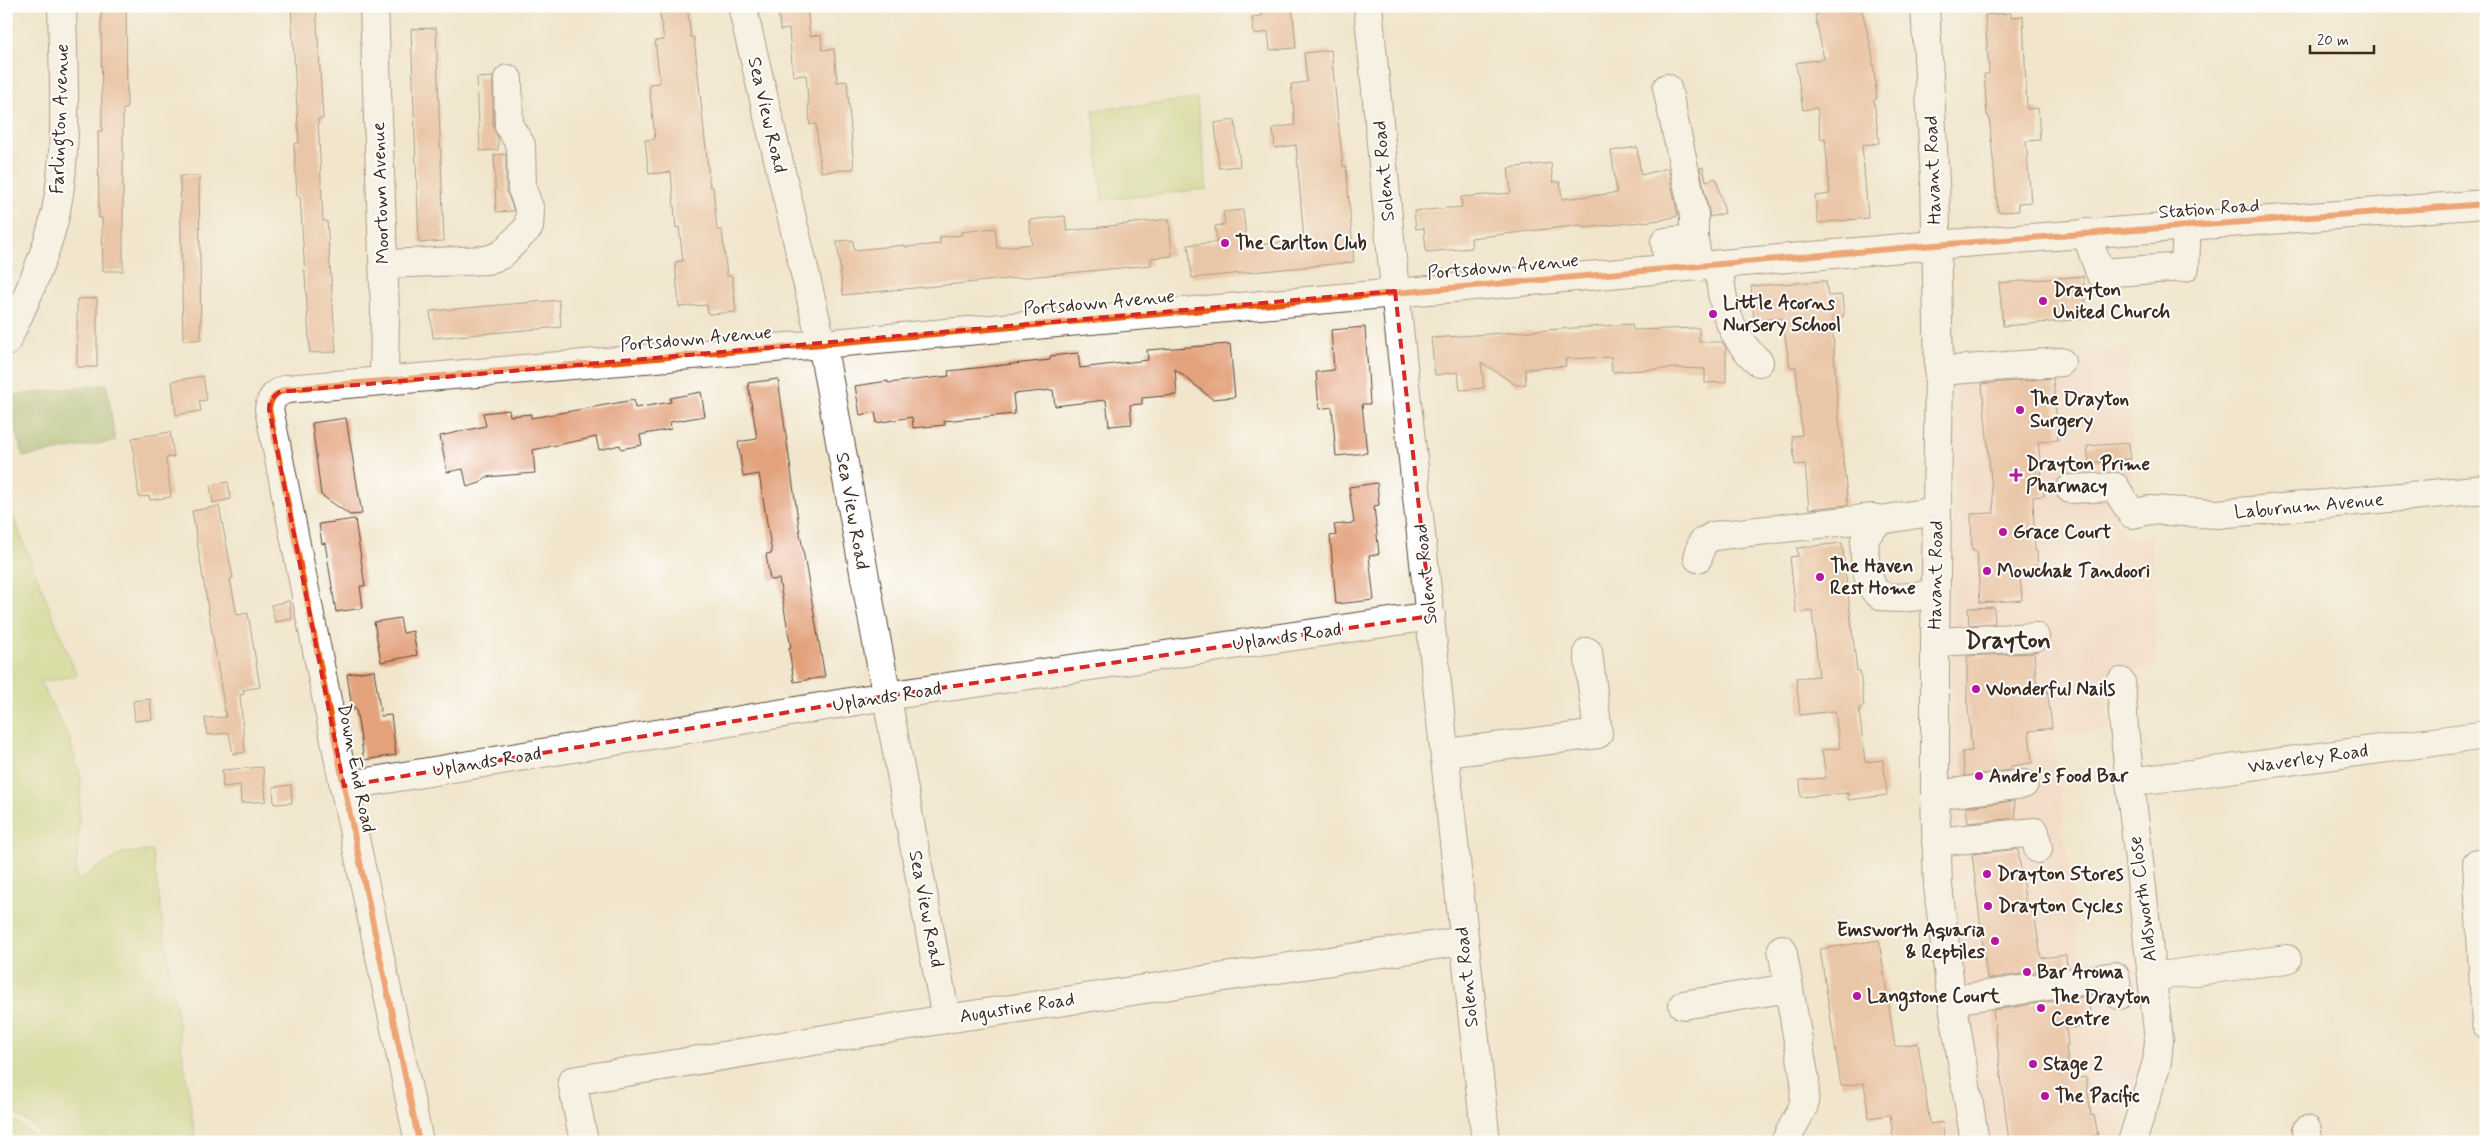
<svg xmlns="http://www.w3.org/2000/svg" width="2492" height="1148" font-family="Mynerve,sans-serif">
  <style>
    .built { fill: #f6d2c3 }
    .green { fill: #bdd378; stroke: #7c7e4b }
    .forest { fill: #96b568; stroke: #687043 }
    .building { fill: #e3a17b }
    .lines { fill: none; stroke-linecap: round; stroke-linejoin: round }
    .minor-casing { stroke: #564638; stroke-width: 30 }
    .minor { stroke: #fff; stroke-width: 28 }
    .cycleway-casing { stroke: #fff; stroke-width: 9 }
    .cycleway { stroke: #e8590c; stroke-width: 6 }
    .marked { fill: none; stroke: #d62828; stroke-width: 4; stroke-dasharray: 10 6; stroke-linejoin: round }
    .poi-dot { fill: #b5179e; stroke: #fff; stroke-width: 2 }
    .labels { text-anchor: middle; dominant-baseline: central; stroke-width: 4; stroke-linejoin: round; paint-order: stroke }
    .street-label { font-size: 19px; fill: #3b2a1e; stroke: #fff }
    .poi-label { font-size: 19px; font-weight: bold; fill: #3b2a1e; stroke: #fff; text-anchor: start }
    .district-label { font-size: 24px; font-weight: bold; fill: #3b2a1e; stroke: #fff }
  </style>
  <rect width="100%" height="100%" fill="#fff"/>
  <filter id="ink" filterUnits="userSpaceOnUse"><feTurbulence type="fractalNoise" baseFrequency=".02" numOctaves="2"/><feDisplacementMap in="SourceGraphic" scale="10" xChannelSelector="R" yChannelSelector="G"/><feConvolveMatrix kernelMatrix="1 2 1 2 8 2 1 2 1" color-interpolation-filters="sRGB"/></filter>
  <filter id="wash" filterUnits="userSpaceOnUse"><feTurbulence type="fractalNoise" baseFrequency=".0096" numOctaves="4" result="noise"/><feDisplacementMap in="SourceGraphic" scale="20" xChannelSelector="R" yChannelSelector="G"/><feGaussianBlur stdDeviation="1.12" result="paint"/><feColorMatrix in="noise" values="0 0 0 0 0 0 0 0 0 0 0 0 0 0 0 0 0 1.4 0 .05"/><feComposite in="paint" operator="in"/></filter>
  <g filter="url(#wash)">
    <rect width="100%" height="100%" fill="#f1e6cc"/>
    <path class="built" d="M2128 347 2131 443H2129L2133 490 2122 494 2114 513 2116 523 2122 533 2135 538 2152 533 2157 667 2103 676 2110 729 2053 737 2082 975 2135 968 2146 1049 2120 1142H1827L1980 1114 1951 895 1954 361Z"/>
    <g class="green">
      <path d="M1197 99 1207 189 1102 200 1093 110Z"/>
      <path d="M6 499 77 676 40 682 69 737 81 779 76 881 123 853 152 851 196 1142H39L38 1130 6 1106Z"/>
      <path d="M6 1114 33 1135 34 1142H6Z"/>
    </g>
    <path class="forest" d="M107 384 115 441 23 457 6 396Z"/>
    <g id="blocks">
      <g class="building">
        <path d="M101 6H126L127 109H123V271H103L102 218H99L98 131H102Z"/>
        <path d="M291 6H316L323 119H318L323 221H327L336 352 310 353 300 196H297L294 144 299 143Z"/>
        <path d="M659 6H687L691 37H694L710 187H713L717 230H722L727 276H732L736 312 708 314 707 305 679 307 675 262 683 261 679 227 676 228 671 172 649 174 645 140 655 139 649 84 660 83 655 41 664 40Z"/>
        <path d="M778 6H807L810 36 821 35 822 50 834 49 837 82 847 81 854 169 821 172 816 124 810 125 806 75 793 76 789 29 780 30Z"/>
        <path d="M1261 6H1292L1296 48 1270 50 1268 32 1254 34 1252 17 1262 16Z"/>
        <path d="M1816 6H1861L1864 19 1872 52 1877 99 1874 100 1879 143 1862 145 1868 218 1818 223 1815 196 1830 194 1825 138 1821 139 1817 108 1803 110 1796 63 1824 59 1815 15H1818Z"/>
        <path d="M2011 13V17L2023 16 2027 109 2038 108 2040 140 2026 141 2031 202 2018 203 2019 211 1998 212 1989 116H1987L1984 74H1989L1985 15Z"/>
        <path d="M436 28 444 241 419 243 411 29Z"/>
        <path d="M1331 50 1343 167 1346 166 1354 262 1192 278 1188 245 1217 242 1215 226 1225 225 1223 212 1243 210 1247 246 1304 240 1296 145 1275 148 1273 128 1295 125 1291 84 1307 82 1304 53Z"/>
        <path d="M493 77V126L498 138V150L480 151 477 78Z"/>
        <path d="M1235 120 1240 166 1219 168 1215 123Z"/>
        <path d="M1637 147 1641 175 1668 168 1678 216 1661 220 1583 228 1582 225 1471 238 1472 248 1426 252 1424 228 1416 229 1414 211 1462 207 1461 197 1511 193 1508 168 1551 163 1553 182H1560L1562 199 1617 193 1611 151Z"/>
        <path d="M506 154V190L514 211 496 212 494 155Z"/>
        <path d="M1703 167 1706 181 1716 178 1725 213 1710 217 1700 168Z"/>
        <path d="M180 176H199L201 340H183Z"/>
        <path d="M1065 216 1067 231 1169 219 1172 256 1151 258V265L843 295 837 241 853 240 854 250 905 245V247L940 244V237L962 235 961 232 995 228 997 248 1032 244 1029 220Z"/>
        <path d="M2083 276 2087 319 2003 326 1999 283Z"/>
        <path d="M1826 281 1828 296 1842 295 1844 316 1832 317 1837 401 1848 505 1809 509 1805 464 1795 465 1792 436 1802 435 1796 367H1790L1782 318 1754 320 1751 286Z"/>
        <path d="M97 298V367H77V299Z"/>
        <path d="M559 300 561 327 433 338 430 311Z"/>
        <path d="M1632 324 1633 330 1699 328V342H1722L1726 348V382L1705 383V369L1677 368 1612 372 1611 357 1565 359 1566 366 1525 369 1526 384 1516 385 1481 362 1484 388 1460 390 1458 372 1435 375 1431 338Z"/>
        <path d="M1365 327 1370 404H1362L1367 453 1336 456 1332 407 1319 409 1316 372 1334 370 1331 330Z"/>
        <path d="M1230 344 1235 397 1212 399 1175 369 1177 395 1142 398V404L1130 405 1132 424 1109 426 1106 400 1055 406 1053 390 1013 394 1015 414 944 421 945 425 913 428 912 417 877 423 875 412 860 415 855 386 888 381V383L949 376 948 371 1050 360V356L1078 353 1080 368 1148 360 1147 350Z"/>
        <path d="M203 376 207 400 199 401 201 411 176 415 172 381Z"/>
        <path d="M2053 378 2058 440 2038 442 2044 496 2033 497 2035 551H2037L2038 573 2020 574 2022 600 1980 603 1977 551H1972L1971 514 1994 513 1982 384Z"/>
        <path d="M778 379 799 527 825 677 794 682 789 649 791 648 779 579 770 580 766 554 772 553 759 474 743 477 738 442 757 439 748 383Z"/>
        <path d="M701 392 705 416 670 422 671 429 640 435 642 445 621 449 620 445 599 450 596 437 533 450 535 473 486 477 480 483 467 487 463 469 447 472 440 436 486 426 483 413 509 410 510 416 531 414V418L634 400 635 408 671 402 670 398Z"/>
        <path d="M346 418 362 514 350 515 321 495 312 423Z"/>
        <path d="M170 432 174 457 166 458 171 497 150 500 149 496 139 497 132 438Z"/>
        <path d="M2129 443 2131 459 2089 463 2087 446Z"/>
        <path d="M228 482 231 499 213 503 210 485Z"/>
        <path d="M1377 483 1379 505 1374 506 1379 554 1369 556 1374 600 1336 604 1330 536 1336 535 1334 525 1354 523 1349 487Z"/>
        <path d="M219 506 233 578 230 579 237 615 248 613 260 687 243 690 244 694 240 695 245 752 233 754 229 733 207 735 205 718 226 717 192 511Z"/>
        <path d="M355 519 365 586H360L363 608 336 612 325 543 322 544 319 524Z"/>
        <path d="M1842 543 1857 671H1860L1864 707 1859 708 1865 762 1883 760 1887 795 1848 800V793L1801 797 1800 780 1826 778 1822 750 1840 748 1835 711 1800 715 1796 678 1819 676 1812 611 1796 613 1790 557 1798 556 1797 548Z"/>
        <path d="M289 601 292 619 275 622 271 605Z"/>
        <path d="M1994 607 1995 623 1969 625 1968 608Z"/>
        <path d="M400 618 403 633 413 631 417 655 381 662 374 622Z"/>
        <path d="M2034 653 2037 690 2047 688 2052 728 2029 731 2032 763 2011 766V770L1965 776 1962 752 1972 751 1967 695V656Z"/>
        <path d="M374 670 381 716 391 715 396 755 364 760 356 708 352 709 347 674Z"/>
        <path d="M150 699 152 719 135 721 133 701Z"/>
        <path d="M263 767 266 801 241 803 240 785 223 787 222 770Z"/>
        <path d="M291 785 292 803 274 804 273 787Z"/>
        <path d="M2014 801 2016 818 1968 823 1966 807Z"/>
        <path d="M2018 849 2027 913 2034 912 2041 958 2066 955 2067 967 1987 979 1972 854Z"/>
        <path d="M1879 940 1895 1047 1918 1043 1930 1124 1942 1122 1945 1142H1894L1890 1115 1869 1118 1864 1083 1841 1086 1820 949Z"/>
        <path d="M2088 996 2090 1013 2084 1014 2086 1026 2066 1028 2068 1046H2066L2070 1079 2086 1077 2091 1116 2094 1115 2098 1135 2055 1142H2009L1993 1010Z"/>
      </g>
    </g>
  </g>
  <g filter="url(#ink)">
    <use href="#blocks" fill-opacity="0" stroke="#564638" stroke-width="1"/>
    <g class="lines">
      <g class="minor-casing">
        <g id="minor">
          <path d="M374 6 385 312 384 380"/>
          <path d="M742 6 824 354 946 1019"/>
          <path d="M1368 6 1395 291 1486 1142"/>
          <path d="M1925 6 1935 181 1939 371 1935 642V795L1938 886 1950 987 1975 1142"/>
          <path d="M1667 88 1694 214V239L1699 267"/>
          <path d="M2086 233 2100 273 2185 267 2187 226"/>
          <path d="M384 264 487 260 501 255 529 227 530 210 522 189 521 145 509 126 508 79"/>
          <path d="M1719 265C1721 303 1729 337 1759 362"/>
          <path d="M1669 269 1665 242 1694 239"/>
          <path d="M6 342C25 303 47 254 56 211 69 145 63 73 62 6"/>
          <path d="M1939 371 2061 362"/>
          <path d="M2070 489 2115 487 2132 514 2150 510 2217 514 2486 489"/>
          <path d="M1881 520C1875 525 1869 530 1866 537 1862 549 1867 585 1877 593 1891 603 1919 595 1935 594"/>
          <path d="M1698 558 1702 543 1713 536 1873 518 1881 520 1936 511"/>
          <path d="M1935 642 2035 637"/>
          <path d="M2121 682 2124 728 2159 1040 2157 1062 2132 1142"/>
          <path d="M1446 753 1598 734 1588 652"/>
          <path d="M2130 782 2486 735"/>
          <path d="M344 786 886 696 1431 616"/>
          <path d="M1935 795 2024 784"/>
          <path d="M1936 842 2035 832 2038 849"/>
          <path d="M2477 863 2486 1024"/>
          <path d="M1782 949 1805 1080 1804 1105 1785 1142"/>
          <path d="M2152 977 2287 959"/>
          <path d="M1952 1000 2115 976 2119 995"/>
          <path d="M1683 1005 1789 988"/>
          <path d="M2307 1130 2308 1142"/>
          <path d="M419 1142 344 786 269 409C271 397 276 393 287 389L822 344 1935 245 2486 204"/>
          <path d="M584 1142 572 1081 946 1019 1463 941"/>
        </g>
      </g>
      <use href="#minor" class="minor"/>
      <g class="cycleway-casing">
        <path id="cycleway" d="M419 1142 344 786 269 409C271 397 276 393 287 389L822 344 1935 245 2486 204"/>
      </g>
      <use href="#cycleway" class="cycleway"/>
    </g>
  </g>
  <path d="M0 0H2492V1148H0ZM1395 291 1431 616 886 696 344 786 269 409 270 400 279 392Z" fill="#f1e6cc" fill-opacity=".55" fill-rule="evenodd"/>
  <path class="marked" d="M1395 291 1431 616 886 696 344 786 269 409 270 400 279 392Z"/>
  <g class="poi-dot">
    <circle cx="1225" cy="243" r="5"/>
    <circle cx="2043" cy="301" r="5"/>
    <circle cx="1713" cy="314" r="5"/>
    <circle cx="2020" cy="410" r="5"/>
    <path d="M2013.5 467.5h5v5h5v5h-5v5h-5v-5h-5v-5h5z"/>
    <circle cx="2003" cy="532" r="5"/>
    <circle cx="1987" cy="571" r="5"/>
    <circle cx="1820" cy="577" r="5"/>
    <circle cx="1976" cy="689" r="5"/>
    <circle cx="1979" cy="776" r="5"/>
    <circle cx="1987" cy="874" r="5"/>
    <circle cx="1988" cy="906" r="5"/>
    <circle cx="1995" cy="941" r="5"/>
    <circle cx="2027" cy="972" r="5"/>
    <circle cx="1857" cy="996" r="5"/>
    <circle cx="2041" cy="1008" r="5"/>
    <circle cx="2033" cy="1064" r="5"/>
    <circle cx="2045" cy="1096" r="5"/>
  </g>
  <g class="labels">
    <g class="street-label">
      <text transform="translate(767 115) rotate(77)">Sea View Road</text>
      <text transform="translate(60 119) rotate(-88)">Farlington Avenue</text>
      <text transform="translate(1933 170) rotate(-92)">Havant Road</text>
      <text transform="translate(1384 171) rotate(-95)">Solent Road</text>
      <text transform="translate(381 193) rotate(-92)">Moortown Avenue</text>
      <text transform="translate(2209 209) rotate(-4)">Station Road</text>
      <text transform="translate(1503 267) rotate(-5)">Portsdown Avenue</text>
      <text transform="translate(1099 303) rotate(-5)">Portsdown Avenue</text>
      <text transform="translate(696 339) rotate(-5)">Portsdown Avenue</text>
      <text transform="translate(2309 506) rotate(-5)">Laburnum Avenue</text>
      <text transform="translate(852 511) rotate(80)">Sea View Road</text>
      <text transform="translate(1426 574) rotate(-96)">Solent Road</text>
      <text transform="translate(1936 575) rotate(-89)">Havant Road</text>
      <text transform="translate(1287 637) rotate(-8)">Uplands Road</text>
      <text transform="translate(887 697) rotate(-9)">Uplands Road</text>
      <text transform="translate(2308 759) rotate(-8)">Waverley Road</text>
      <text transform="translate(487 762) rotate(-9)">Uplands Road</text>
      <text transform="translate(356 768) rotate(79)">Down End Road</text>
      <text transform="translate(2143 899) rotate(-97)">Aldsworth Close</text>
      <text transform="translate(926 909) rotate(79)">Sea View Road</text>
      <text transform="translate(1467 977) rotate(-96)">Solent Road</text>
      <text transform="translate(1017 1008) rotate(-9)">Augustine Road</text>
    </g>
    <g class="poi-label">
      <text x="1235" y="243">The Carlton Club</text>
      <text x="2053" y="290">Drayton<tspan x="2053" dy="22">United Church</tspan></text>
      <text x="1723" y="303">Little Acorns<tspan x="1723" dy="22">Nursery School</tspan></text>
      <text x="2030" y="399">The Drayton<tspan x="2030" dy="22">Surgery</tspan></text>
      <text x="2026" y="464">Drayton Prime<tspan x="2026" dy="22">Pharmacy</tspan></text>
      <text x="2013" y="532">Grace Court</text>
      <text x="1830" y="566">The Haven<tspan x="1830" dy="22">Rest Home</tspan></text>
      <text x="1997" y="571">Mowchak Tandoori</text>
      <text x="1986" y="689">Wonderful Nails</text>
      <text x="1989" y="776">Andre's Food Bar</text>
      <text x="1997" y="874">Drayton Stores</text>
      <text x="1998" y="906">Drayton Cycles</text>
      <text x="1985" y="930" text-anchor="end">Emsworth Aquaria<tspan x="1985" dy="22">&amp; Reptiles</tspan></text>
      <text x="2037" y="972">Bar Aroma</text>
      <text x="1867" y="996">Langstone Court</text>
      <text x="2051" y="997">The Drayton<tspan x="2051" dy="22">Centre</tspan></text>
      <text x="2043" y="1064">Stage 2</text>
      <text x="2055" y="1096">The Pacific</text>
    </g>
    <g class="district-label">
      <text x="2008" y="641">Drayton</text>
    </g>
  </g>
  <rect width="2492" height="1148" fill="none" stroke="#fff" stroke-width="25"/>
  <path d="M2310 45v8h64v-8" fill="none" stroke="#3b2a1e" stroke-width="2.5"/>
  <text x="2317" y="45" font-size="15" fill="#3b2a1e" stroke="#ffffff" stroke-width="4" paint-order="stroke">20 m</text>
</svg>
